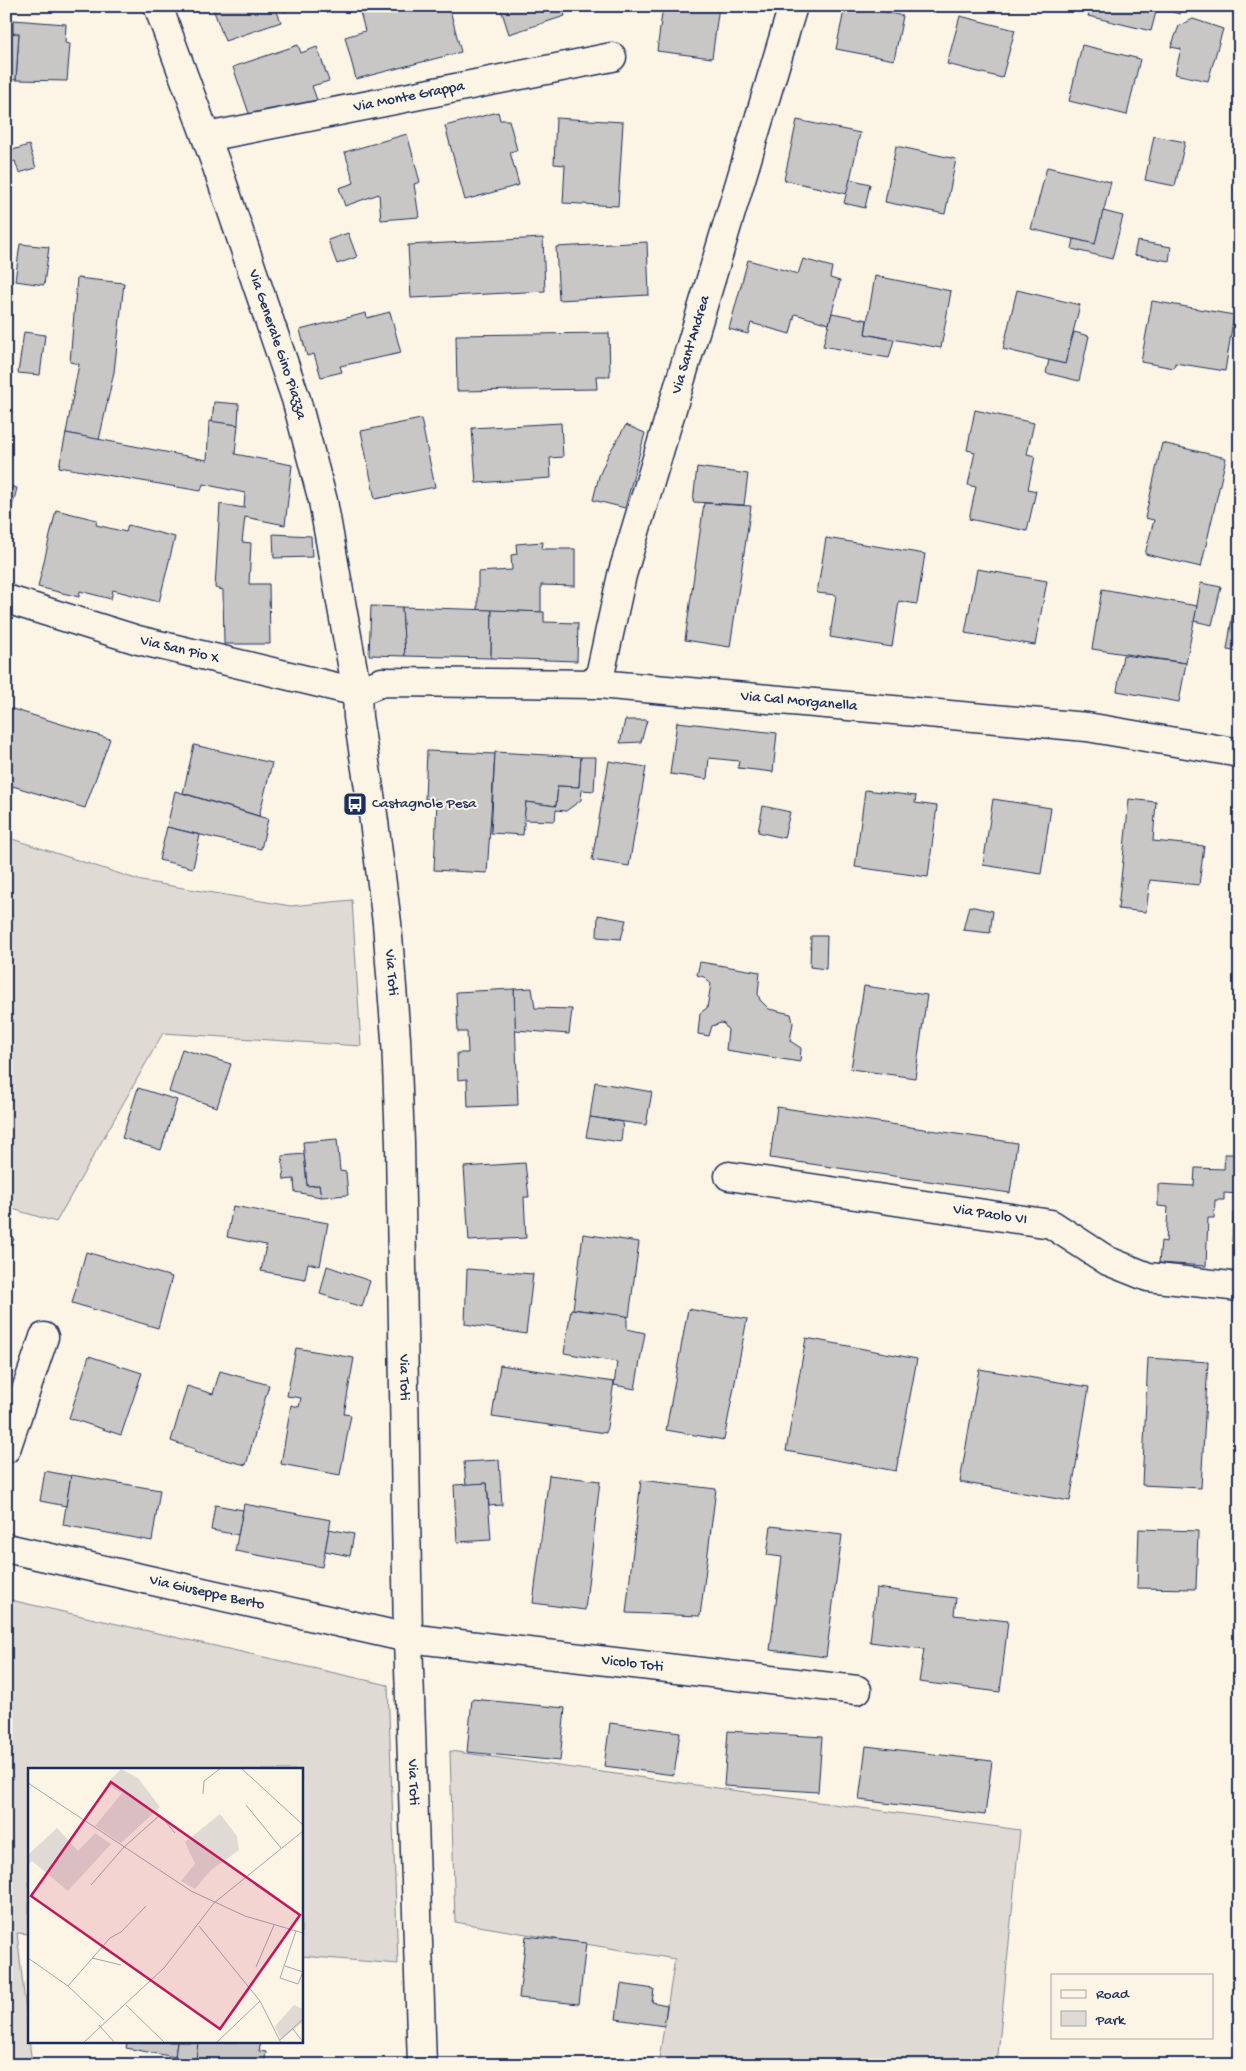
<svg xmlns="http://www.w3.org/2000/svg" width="1246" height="2071" font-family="'Gochi Hand',sans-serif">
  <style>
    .green { fill: #dfdbd4; stroke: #7d8599 }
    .building { fill: #c8c7c6; stroke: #1b2f5e }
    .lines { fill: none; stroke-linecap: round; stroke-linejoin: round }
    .minor-casing { stroke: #1b2f5e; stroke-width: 31 }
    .major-casing { stroke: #1b2f5e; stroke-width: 31 }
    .minor { stroke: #fcf5e5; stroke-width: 28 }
    .major { stroke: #fcf5e5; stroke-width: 28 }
    .labels { text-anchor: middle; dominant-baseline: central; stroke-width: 4; stroke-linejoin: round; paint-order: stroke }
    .street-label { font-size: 15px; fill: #1b2f5e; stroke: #fcf5e5 }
    .poi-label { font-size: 15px; fill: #1b2f5e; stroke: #fcf5e5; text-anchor: start }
    .inset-road { fill: none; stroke: #a2a6af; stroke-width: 1 }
    .view { fill: #c2185b; fill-opacity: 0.15; stroke: #c2185b; stroke-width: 2.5 }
    .inset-edge { fill: none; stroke: #1b2f5e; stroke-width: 2.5 }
  </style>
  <rect width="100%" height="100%" fill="#fcf5e5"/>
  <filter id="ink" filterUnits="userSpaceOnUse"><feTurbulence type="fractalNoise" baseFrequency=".02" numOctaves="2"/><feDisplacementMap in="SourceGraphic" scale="10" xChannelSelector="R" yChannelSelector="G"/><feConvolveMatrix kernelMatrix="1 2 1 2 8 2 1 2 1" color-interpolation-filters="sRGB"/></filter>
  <g filter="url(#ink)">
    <g class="green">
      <path d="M6 837 142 881 291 906 352 900 361 1046 163 1033 56 1222 6 1207Z"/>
      <path d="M6 1599 388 1685 398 1964 301 1956V1770H29V1934L17 1933 32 2065H6Z"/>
      <path d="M450 1751 1020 1830 997 2065H658L675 1959 455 1922Z"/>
    </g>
    <g class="building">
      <path d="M212 6H275L281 22 225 41Z"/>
      <path d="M283 6H299L284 12Z"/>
      <path d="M449 6 461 52 356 79 345 37 365 31 359 8 363 6Z"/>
      <path d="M500 6H562L565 16 509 34Z"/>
      <path d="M663 6H719L712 58 657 51Z"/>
      <path d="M845 6H859L903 16 894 60 836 49Z"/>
      <path d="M1091 6H1182L1180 14 1157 8 1151 31 1088 16Z"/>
      <path d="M960 16 1015 30 1002 78 947 64Z"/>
      <path d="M1193 19 1223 29 1208 81 1175 74 1181 49 1171 47 1179 26Z"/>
      <path d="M13 20 66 24 65 43 70 44 67 81 16 80 19 33 13 34Z"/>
      <path d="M19 33 16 80 6 79V34Z"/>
      <path d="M298 45 301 53 317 47 329 81 312 86 317 100 252 122 233 67Z"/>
      <path d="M1082 45 1140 59 1127 115 1069 101Z"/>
      <path d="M498 112 500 120H509L517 150 510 152 519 185 465 200 445 126Z"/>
      <path d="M556 118 623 122 618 206 563 203 565 165 554 164Z"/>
      <path d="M797 120 860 133 847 194 784 180Z"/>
      <path d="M407 134 420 182 414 184 419 217 381 220 379 194 345 206 339 188 354 183 345 152Z"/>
      <path d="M1154 136 1185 142 1175 186 1145 180Z"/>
      <path d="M29 145 36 168 19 173 15 161 6 164V152Z"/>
      <path d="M896 146 956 159 945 214 885 202Z"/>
      <path d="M1047 167 1111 182 1095 244 1031 229Z"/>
      <path d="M850 179 870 184 865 208 844 203Z"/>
      <path d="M1103 211 1123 216 1112 259 1072 249 1074 239 1095 244Z"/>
      <path d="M348 233 357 257 337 264 328 240Z"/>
      <path d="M543 238 545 291 411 298 408 245Z"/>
      <path d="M1137 241 1171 247 1169 261 1134 255Z"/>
      <path d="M647 242 649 295 559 300 556 247Z"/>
      <path d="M20 244 49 247 44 285 15 281Z"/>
      <path d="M803 259 832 267 830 278 840 281 829 324 795 314 790 334 751 323 748 334 729 329 748 260 798 274Z"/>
      <path d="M875 276 951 291 941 348 865 334Z"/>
      <path d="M77 278 124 283 114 372 99 440 66 433 79 364 70 362Z"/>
      <path d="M1017 290 1080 305 1065 364 1003 349Z"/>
      <path d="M1152 301 1234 315 1225 371 1175 363 1174 368 1141 362Z"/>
      <path d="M390 312 401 353 340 366 342 372 321 377 314 354 307 356 300 330 366 313 367 318Z"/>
      <path d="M832 313 867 320 865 334 894 340 889 358 823 346Z"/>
      <path d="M24 332 45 335 40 375 18 373Z"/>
      <path d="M1074 332 1089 336 1079 381 1046 373 1049 360 1065 364Z"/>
      <path d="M609 333 610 376H596L597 389 457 391 456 335Z"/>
      <path d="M214 402 239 404 238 425 212 422Z"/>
      <path d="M975 410 1034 423 1027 454 1035 456 1028 489 1036 491 1027 531 969 519 976 487 968 485 975 452 967 450Z"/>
      <path d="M421 419 435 487 375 499 361 431Z"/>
      <path d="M209 421 238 425 235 454 292 465 285 525 245 517 242 542 251 543 249 584H269L270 644H224L223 590 215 588 220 504 244 508 245 493 203 484 201 491 59 467 66 433 207 460Z"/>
      <path d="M561 423 563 457 550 458 551 478 476 483 472 428Z"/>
      <path d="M626 425 645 433 625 508 593 500 599 476 608 455Z"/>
      <path d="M1162 443 1226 458 1201 567 1145 554 1154 520 1145 518Z"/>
      <path d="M697 467 748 474 744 505 693 502Z"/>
      <path d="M6 485 17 488 6 531Z"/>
      <path d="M704 503 751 506 730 647 685 640Z"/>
      <path d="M56 510 97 520 96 525 126 532 128 525 175 537 159 602 113 590 111 599 80 591 79 597 38 587Z"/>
      <path d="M273 534 311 536 312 557 274 558Z"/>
      <path d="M826 538 925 554 917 604 899 601 892 647 830 637 836 595 817 593Z"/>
      <path d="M543 542 542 549H575V586L541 585V612L478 610V572L512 570 511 555 517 554 516 544Z"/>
      <path d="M977 569 1047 581 1035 645 965 633Z"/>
      <path d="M1238 578H1240V652L1227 650Z"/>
      <path d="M1201 583 1221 587 1212 625 1194 621Z"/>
      <path d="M1102 589 1197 606 1186 663 1092 649Z"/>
      <path d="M371 606 402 607 405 656 369 655Z"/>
      <path d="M402 607 492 610 491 658 405 656Z"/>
      <path d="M492 610 544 612V622L578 623 577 661 491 658Z"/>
      <path d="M1123 655 1186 663 1179 702 1117 691Z"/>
      <path d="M6 707 110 739 85 808 6 784Z"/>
      <path d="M625 720H647L641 742 620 743Z"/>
      <path d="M677 722 777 733 773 772 738 768 739 761 709 758 707 779 670 774Z"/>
      <path d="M194 745 272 763 259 816 183 793Z"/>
      <path d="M427 751 495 754 487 873 434 870 437 800 425 799Z"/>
      <path d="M495 752 581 757 579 787 558 786 556 806 526 802 523 835 491 833Z"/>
      <path d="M581 757H596L594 791 582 790 581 800 566 811 556 810 555 821 524 820 526 802 556 806 558 786 579 787Z"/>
      <path d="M609 761 646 767 629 866 592 860Z"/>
      <path d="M865 790 916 796 915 803 937 806 928 877 855 867Z"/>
      <path d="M175 791 268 819 261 849 167 827Z"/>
      <path d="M993 799 1051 808 1041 874 983 865Z"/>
      <path d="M1129 799 1156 802 1153 841 1204 846 1199 885 1150 880 1146 912 1118 909Z"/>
      <path d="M763 806 790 812 784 838 758 832Z"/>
      <path d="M167 827 200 835 193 868 159 860Z"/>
      <path d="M969 906 993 911 990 933 963 930Z"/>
      <path d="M598 915 626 920 621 939 597 937Z"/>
      <path d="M811 936H827L826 969 810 967Z"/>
      <path d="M700 962 760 972 758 994 760 1000 769 1009 791 1014 793 1023 790 1041 801 1048 800 1062 726 1050 728 1030 724 1024 721 1023 712 1026 709 1036 698 1034 700 1013 707 1008 711 984 704 977 697 975Z"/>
      <path d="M864 986 927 995 915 1078 851 1069Z"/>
      <path d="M532 988 535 1008 572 1009 569 1034 515 1030 514 989Z"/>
      <path d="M514 989 518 1105 468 1107 467 1079 458 1080 457 1053H468L467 1032H458L456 992Z"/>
      <path d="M182 1049 231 1064 217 1107 169 1092Z"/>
      <path d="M595 1082 652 1092 646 1125 590 1117Z"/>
      <path d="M138 1088 177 1100 161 1150 122 1138Z"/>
      <path d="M777 1107 1017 1143 1010 1193 770 1158Z"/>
      <path d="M590 1117 623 1122 621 1142 586 1137Z"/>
      <path d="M337 1139 340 1171 346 1172 348 1195 321 1197 319 1185 307 1186 303 1142Z"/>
      <path d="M304 1154 307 1186 319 1185 321 1197 295 1192 294 1179 284 1180 282 1156Z"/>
      <path d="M1225 1154H1240V1243L1232 1242 1233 1213 1238 1214 1239 1194 1224 1193V1200H1215L1214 1218H1208L1206 1266 1159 1263 1161 1241 1166 1242 1168 1207 1158 1206V1184L1194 1186 1195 1168 1224 1169Z"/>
      <path d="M525 1163 529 1197H524L526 1238 469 1241 464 1167Z"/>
      <path d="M233 1206 328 1223 320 1266 308 1263 305 1279 261 1271 266 1245 227 1237Z"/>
      <path d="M583 1234 639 1242 629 1317 573 1309Z"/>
      <path d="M6 1235 14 1239 6 1257Z"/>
      <path d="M86 1252 172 1277 158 1328 72 1303Z"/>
      <path d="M327 1266 370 1281 362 1307 320 1294Z"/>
      <path d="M467 1269 533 1274 526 1334 465 1324Z"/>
      <path d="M571 1309 627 1316V1329L645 1333 635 1389 614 1385 617 1362 564 1353Z"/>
      <path d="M688 1309 747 1319 724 1440 666 1430Z"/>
      <path d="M806 1338 917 1359 896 1471 786 1451Z"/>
      <path d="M296 1348 354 1358 344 1414 351 1415 340 1475 281 1464 291 1405 299 1407 301 1398 287 1396Z"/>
      <path d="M89 1356 142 1373 121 1435 69 1418Z"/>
      <path d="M1148 1358 1208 1362 1201 1488 1142 1485Z"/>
      <path d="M500 1365 614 1382 606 1433 492 1417Z"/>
      <path d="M979 1369 1089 1387 1070 1501 960 1482Z"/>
      <path d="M220 1371 269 1385 246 1465 194 1452 195 1449 171 1441 187 1386 213 1394Z"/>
      <path d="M499 1460 502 1505 489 1506 487 1483 466 1485 464 1462Z"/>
      <path d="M45 1471 71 1476 66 1506 40 1501Z"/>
      <path d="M71 1475 160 1490 152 1541 63 1525Z"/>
      <path d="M549 1475 600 1481 585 1610 533 1603Z"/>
      <path d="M641 1480 716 1489 700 1616 626 1613Z"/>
      <path d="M487 1483 491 1540 457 1542 454 1485Z"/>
      <path d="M244 1504 331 1520 322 1567 235 1551Z"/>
      <path d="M215 1505 243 1510 238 1535 211 1530Z"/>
      <path d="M771 1526 842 1535 826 1657 770 1650 782 1557 767 1555Z"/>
      <path d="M329 1529 354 1534 350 1556 325 1551Z"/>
      <path d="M1139 1529 1198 1531 1196 1589 1137 1588Z"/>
      <path d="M876 1588 956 1598 954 1615 1008 1621 1000 1692 919 1682 924 1649 870 1642Z"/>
      <path d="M472 1699 565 1708 560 1761 467 1752Z"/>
      <path d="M610 1723 680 1732 674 1775 604 1766Z"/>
      <path d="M728 1731 822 1737 818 1792 724 1786Z"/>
      <path d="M866 1746 992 1761 985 1815 859 1800Z"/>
      <path d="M526 1936 586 1943 579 2004 519 1998Z"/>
      <path d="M621 1984 654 1989 652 2002 667 2005 664 2026 616 2019Z"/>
      <path d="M127 2042H177L175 2057 126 2048Z"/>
      <path d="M177 2042H198L196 2060 175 2057Z"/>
      <path d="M198 2042H261L259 2051 266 2052 264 2065H191L192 2060H196Z"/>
    </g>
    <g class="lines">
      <g class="minor-casing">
        <g id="minor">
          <path id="s1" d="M207 137 612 57"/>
          <path id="s2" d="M6 599 138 640 357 692 382 682 598 684 1087 727 1240 753"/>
          <path id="s3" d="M598 684 622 575 793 6"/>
          <path id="s4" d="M729 1176 1051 1224 1108 1261 1148 1277 1240 1287"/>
          <path d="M6 1449 44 1337"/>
          <path id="s5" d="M6 1548 408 1638 857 1690"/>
        </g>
      </g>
      <g class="major-casing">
        <g id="major">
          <path id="s6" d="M158 6 217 167 296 399 323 501 357 692 358 717 373 814 387 923 396 1039 400 1143 408 1638 422 2065"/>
        </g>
      </g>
      <use href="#minor" class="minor"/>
      <use href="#major" class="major"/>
    </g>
  </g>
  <defs>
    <g id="bus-square" transform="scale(1.25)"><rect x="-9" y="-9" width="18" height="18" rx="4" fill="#1b2f5e" stroke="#fcf5e5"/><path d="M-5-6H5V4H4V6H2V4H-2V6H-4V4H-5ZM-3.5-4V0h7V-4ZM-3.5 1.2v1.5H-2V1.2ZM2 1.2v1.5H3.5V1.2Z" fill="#fff"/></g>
  </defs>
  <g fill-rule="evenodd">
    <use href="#bus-square" x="355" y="804"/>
  </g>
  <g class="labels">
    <g class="street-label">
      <text stroke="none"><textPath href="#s1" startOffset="206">Via Monte Grappa</textPath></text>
      <text stroke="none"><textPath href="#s6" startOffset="359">Via Generale Gino Piazza</textPath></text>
      <text stroke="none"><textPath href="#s3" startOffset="352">Via Sant'Andrea</textPath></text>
      <text stroke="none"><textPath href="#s2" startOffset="181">Via San Pio X</textPath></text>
      <text stroke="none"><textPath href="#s2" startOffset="808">Via Cal Morganella</textPath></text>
      <text stroke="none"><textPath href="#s6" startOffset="999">Via Toti</textPath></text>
      <text stroke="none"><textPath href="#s4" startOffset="264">Via Paolo VI</textPath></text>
      <text stroke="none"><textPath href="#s6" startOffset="1404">Via Toti</textPath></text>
      <text stroke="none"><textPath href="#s5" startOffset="206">Via Giuseppe Berto</textPath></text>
      <text stroke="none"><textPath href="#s5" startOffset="638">Vicolo Toti</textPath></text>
      <text stroke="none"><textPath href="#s6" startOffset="1809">Via Toti</textPath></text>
    </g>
    <g class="poi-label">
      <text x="372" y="804">Castagnole Pesa</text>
    </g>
  </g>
  <g transform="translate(28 1768)">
    <rect width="275" height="275" fill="#fcf5e5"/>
    <path d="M93 1 110 10 132 39 93 75 67 58 94 25 78 16ZM192 46 209 68 211 82 182 103 167 121 153 113 167 96 157 74ZM29 60 50 83 67 65 83 76 40 123 4 93 0 97V87ZM266 237 275 241V254L253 272 247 258Z" fill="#dfdbd4"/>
    <path class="inset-road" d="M213 0 275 57M0 15 163 123 217 148 275 165M175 26 176 13 193 0M218 37 253 80M63 117 96 79 132 47 147 65M171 158 232 233 253 275M0 190 40 218 76 252M64 190 93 197M257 198 275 204 270 216 252 210 268 163M228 199 246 157M40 218 82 170 93 164 118 138M98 237 137 275M71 257 87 275M265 261 275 274M252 272 275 251M55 275 136 200 186 135 275 63M188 275 232 233"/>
    <path class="view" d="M83 14 272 147 192 261 3 128Z"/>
    <rect width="275" height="275" class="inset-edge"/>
  </g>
  <rect width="1246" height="2071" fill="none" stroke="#fcf5e5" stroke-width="25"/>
  <rect x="12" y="12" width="1221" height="2046" fill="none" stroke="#1b2f5e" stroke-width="2" filter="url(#ink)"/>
  <rect x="1051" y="1974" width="162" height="65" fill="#fcf5e5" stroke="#a2a6af"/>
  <rect x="1061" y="1990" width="25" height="8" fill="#fcf5e5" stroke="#a2a6af"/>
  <text x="1096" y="1998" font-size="15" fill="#1b2f5e">Road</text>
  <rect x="1061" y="2011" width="25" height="15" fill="#dfdbd4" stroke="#a2a6af"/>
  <text x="1096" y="2024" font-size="15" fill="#1b2f5e">Park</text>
</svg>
